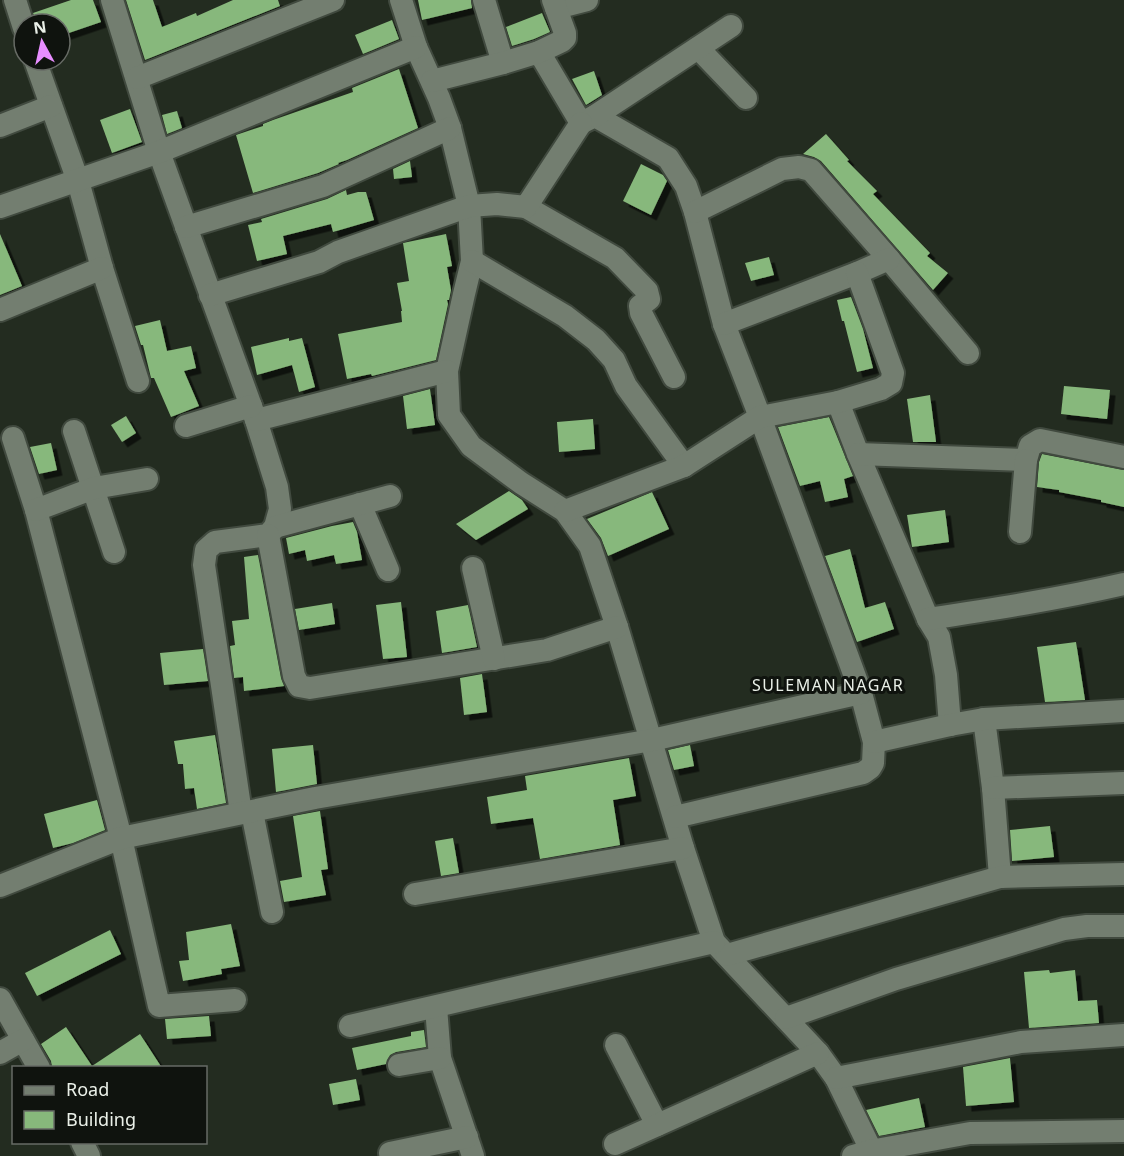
<svg xmlns="http://www.w3.org/2000/svg" width="1124" height="1156" font-family="'Noto Sans',sans-serif">
  <style>
    .building { fill: #87b87b; filter: url(#shadow) }
    .lines { fill: none; stroke-linecap: round; stroke-linejoin: round }
    .street-casing { stroke: #414a3f; stroke-width: 26 }
    .street { stroke: #737e70; stroke-width: 22 }
    .labels { text-anchor: middle; dominant-baseline: central; stroke-width: 6; stroke-linejoin: round; paint-order: stroke }
    .neighbourhood-label { font-size: 16px; letter-spacing: 1.5px; fill: #eaf0e8; stroke: #0f130e }
  </style>
  <defs>
    <filter id="shadow"><feDropShadow dx="5.5" dy="5.5" stdDeviation="0" flood-color="#0009"/></filter>
  </defs>
  <rect width="100%" height="100%" fill="#232c20"/>
  <g class="building">
    <path d="M71 0H93L101 22 60 36V24H37L33 13Z"/>
    <path d="M126 0H153L162 27 196 13 197 16 233 0H278L280 6 145 60Z"/>
    <path d="M418 0H471L472 8 422 20Z"/>
    <path d="M542 13 550 32 534 39 512 46 506 27Z"/>
    <path d="M392 20 399 39 363 54 355 35Z"/>
    <path d="M399 69 418 128 347 160 338 163 339 164 318 173 253 193 236 135 263 126V124L273 120 353 92 352 88Z"/>
    <path d="M594 71 602 95 586 105 572 79Z"/>
    <path d="M130 109 142 142 112 153 100 120Z"/>
    <path d="M177 111 182 128 167 134 162 115Z"/>
    <path d="M826 134 849 160 847 161 877 191 873 194 930 253 927 256 948 273 933 290 821 161 814 157 803 154Z"/>
    <path d="M410 161 412 177 394 179 393 169Z"/>
    <path d="M641 164 663 175 667 181 651 215 623 201Z"/>
    <path d="M346 190 347 195 358 192H366L374 220 333 232 331 224 283 236 287 254 257 261 248 225 262 222 261 219 327 199Z"/>
    <path d="M0 234 22 286 0 295Z"/>
    <path d="M446 234 452 266 447 267 451 290 449 300H447L448 304 436 360 372 376 371 374 347 379 338 334 402 322 401 311H402L397 283 409 281 403 243Z"/>
    <path d="M769 257 774 275 751 281 745 263Z"/>
    <path d="M851 297 863 329 873 368 857 372 844 321H842L837 300Z"/>
    <path d="M160 320 167 351 191 346 196 368 184 371 199 406 171 417 154 378H151L143 345H141L135 326Z"/>
    <path d="M289 338V341L302 338 315 387 299 392 292 365 257 375 251 347Z"/>
    <path d="M1064 386 1110 390 1107 419 1061 414Z"/>
    <path d="M430 389 435 425 407 429 403 396Z"/>
    <path d="M930 395 936 442H913L907 399Z"/>
    <path d="M126 416 136 433 122 442 111 425Z"/>
    <path d="M829 417 853 476 844 479 848 497 825 502 820 481 800 486 778 427Z"/>
    <path d="M593 419 595 449 559 452 557 422Z"/>
    <path d="M51 443 57 470 39 474 30 447Z"/>
    <path d="M1042 454 1124 470V507L1101 502V500L1059 492V490L1037 487 1039 462Z"/>
    <path d="M509 491 522 500 528 509 476 540 456 524Z"/>
    <path d="M652 492 669 529 608 556 601 538 587 519Z"/>
    <path d="M945 510 949 542 912 547 907 515Z"/>
    <path d="M353 522 357 532 362 560 336 564 334 555 307 561 305 550 289 554 286 538 332 526Z"/>
    <path d="M850 549 865 608 885 602 894 629 857 642 825 556Z"/>
    <path d="M258 555 281 678 284 686 244 691 243 677 234 678 230 646 235 645 232 621 249 619 244 557Z"/>
    <path d="M401 602 407 657 383 659 376 605Z"/>
    <path d="M332 603 335 624 299 630 295 609Z"/>
    <path d="M468 605 477 647 442 653 436 611Z"/>
    <path d="M1076 642 1085 700 1045 702 1037 647Z"/>
    <path d="M203 649 208 681 164 685 160 653Z"/>
    <path d="M482 674 487 712 464 715 460 678Z"/>
    <path d="M215 735 226 803 197 809 194 788 185 789 183 764H178L174 741Z"/>
    <path d="M313 745 317 784 276 792 272 749Z"/>
    <path d="M690 745 694 766 674 770 668 750Z"/>
    <path d="M629 758 636 796 613 800 620 845 540 859 533 818 491 824 487 797 527 790 525 776Z"/>
    <path d="M97 800 105 830 73 843 53 848 44 814Z"/>
    <path d="M320 811 328 869 321 870 326 895 284 902 280 881 302 877 293 816Z"/>
    <path d="M1050 826 1054 857 1012 861 1010 830Z"/>
    <path d="M453 838 459 873 441 876 435 841Z"/>
    <path d="M231 924 240 966 221 969 222 974 183 981 179 961 189 960 186 932Z"/>
    <path d="M110 930 121 954 37 996 25 973Z"/>
    <path d="M1049 970 1050 973 1075 970 1078 1001 1097 1000 1099 1023 1029 1028 1024 972Z"/>
    <path d="M209 1016 211 1036 167 1039 165 1019Z"/>
    <path d="M66 1027 92 1066 140 1034 162 1068H52L51 1061 41 1044Z"/>
    <path d="M424 1030 426 1047 396 1052 390 1055 386 1064 357 1070 352 1048 411 1036V1032Z"/>
    <path d="M1010 1058 1014 1102 966 1106 963 1067Z"/>
    <path d="M356 1079 360 1100 333 1105 329 1084Z"/>
    <path d="M919 1098 925 1127 879 1136 866 1110Z"/>
  </g>
  <g class="lines">
    <g class="street-casing">
      <g id="street">
        <path d="M15 0 24 28"/>
        <path d="M112 0 159 152 256 420 277 487 280 509 275 527 268 535 215 542 206 550 204 565 241 813"/>
        <path d="M401 0 416 47 439 98 450 128 469 206 472 261 464 294 447 371 449 415 471 446 521 483 565 511 590 546 617 627 683 848 714 942 818 1053 836 1078 874 1156"/>
        <path d="M484 0 503 63"/>
        <path d="M556 8 587 0"/>
        <path d="M698 48 746 98"/>
        <path d="M539 52 581 123 595 116 668 158 686 186 695 212 724 324 760 417 861 693 874 742 873 763 870 768 863 773 675 817"/>
        <path d="M35 60 78 181 102 268 138 381"/>
        <path d="M137 78 333 0"/>
        <path d="M432 81 503 63 539 52 562 41 565 38V33L553 0"/>
        <path d="M595 116 731 26"/>
        <path d="M0 126 51 106"/>
        <path d="M0 207 159 152 416 47"/>
        <path d="M526 207 615 258 647 291 649 299 640 306 641 313 674 377"/>
        <path d="M695 212 782 169 799 167 811 170 889 259 968 353"/>
        <path d="M186 227 323 186 450 128"/>
        <path d="M472 261 565 316 596 340 614 360 626 386 684 466"/>
        <path d="M210 295 319 262 338 252 469 206 497 204 526 207 581 123"/>
        <path d="M0 310 102 268"/>
        <path d="M724 324 857 273 889 259"/>
        <path d="M838 402 858 454 928 619 939 637 946 675 950 725"/>
        <path d="M256 420 447 371"/>
        <path d="M186 426 251 406"/>
        <path d="M74 431 114 552"/>
        <path d="M13 438 36 510 121 838 159 1006 235 1000"/>
        <path d="M858 454 1026 460 1030 446 1040 440 1124 457"/>
        <path d="M360 504 388 570"/>
        <path d="M36 510 94 488 147 479"/>
        <path d="M565 511 684 466 760 417 838 402 881 389 891 383 893 373 857 273"/>
        <path d="M275 527 390 496"/>
        <path d="M1020 532 1026 460"/>
        <path d="M268 535 294 676 299 686 310 688 547 650 617 627"/>
        <path d="M473 568 494 659"/>
        <path d="M928 619C994 609 1059 599 1124 584"/>
        <path d="M984 719 993 788 1000 877"/>
        <path d="M874 742 950 725 984 719 1124 711"/>
        <path d="M993 788 1124 783"/>
        <path d="M252 812 272 912"/>
        <path d="M0 886 121 838 315 798 652 740 861 693"/>
        <path d="M415 894 683 848"/>
        <path d="M727 955 1000 877 1124 874"/>
        <path d="M0 999 39 1068"/>
        <path d="M436 1007 440 1058 473 1156"/>
        <path d="M786 1018 896 979 1064 929 1087 926H1124"/>
        <path d="M350 1026 714 942"/>
        <path d="M616 1045 657 1125"/>
        <path d="M0 1053 23 1040"/>
        <path d="M399 1065 440 1058"/>
        <path d="M836 1078 1021 1042 1124 1035"/>
        <path d="M82 1142 89 1156"/>
        <path d="M615 1144 818 1053"/>
        <path d="M390 1153 467 1137"/>
        <path d="M853 1156 870 1151 970 1133 1124 1131"/>
      </g>
    </g>
    <use href="#street" class="street"/>
  </g>
  <g class="labels">
    <g class="neighbourhood-label">
      <text x="828" y="685">SULEMAN NAGAR</text>
    </g>
  </g>
  <rect x="12" y="1066" width="195" height="78" fill="#0f130e" stroke="#676b65" stroke-width="1.5"/>
  <rect x="24" y="1086" width="30" height="9" fill="#737e70" stroke="#676b65" stroke-width="1.5"/>
  <text x="66" y="1096" font-size="18" fill="#eaf0e8">Road</text>
  <rect x="24" y="1111" width="30" height="18" fill="#87b87b" stroke="#676b65" stroke-width="1.5"/>
  <text x="66" y="1126" font-size="18" fill="#eaf0e8">Building</text>
  <g transform="translate(42 42) rotate(352)"><circle r="28" fill="#0f130e" stroke="#676b65" stroke-width="1.5"/>
  <path d="M0-4.5L10 22L0 15L-10 22Z" fill="#e88eff"/>
  <text y="-9" font-size="16" font-weight="bold" text-anchor="middle" fill="#eaf0e8">N</text>
  </g>
</svg>
